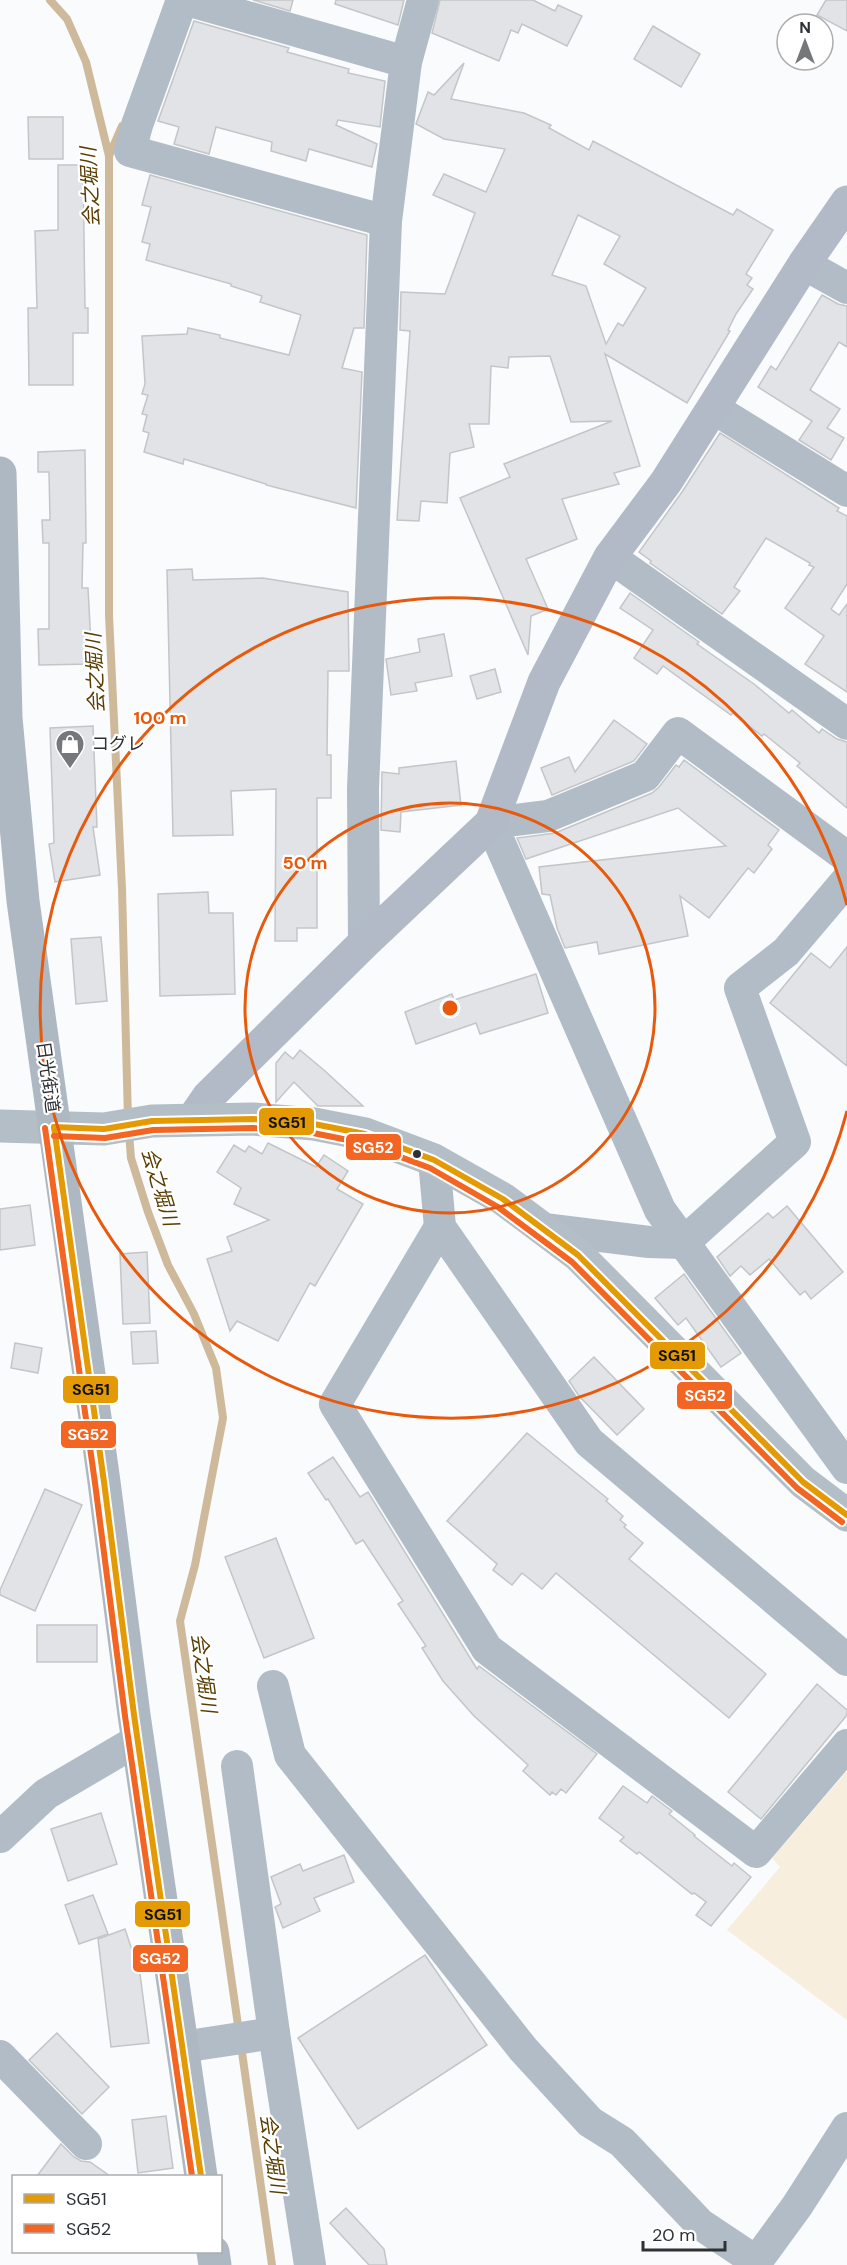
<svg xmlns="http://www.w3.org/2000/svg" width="847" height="2265" font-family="'DM Sans','Noto Sans JP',sans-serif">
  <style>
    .green { fill: #f8eede }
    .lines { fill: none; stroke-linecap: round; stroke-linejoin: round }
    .stream { stroke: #ceba9a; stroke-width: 8 }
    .building { fill: #e1e3e6; stroke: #c3c6c8; stroke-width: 1.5; fill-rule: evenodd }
    .street { stroke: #b2bcc7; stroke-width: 32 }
    .secondary { stroke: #b1bac6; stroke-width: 33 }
    .primary { stroke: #b3bec7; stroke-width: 33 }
    .highway { stroke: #adb8c2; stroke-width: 33 }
    .bus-1-casing { stroke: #fff; stroke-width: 10 }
    .bus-2-casing { stroke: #fff; stroke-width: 10 }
    .bus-1 { stroke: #e39a05; stroke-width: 6 }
    .bus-2 { stroke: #f26522; stroke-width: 6 }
    .ring { fill: none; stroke: #e8590c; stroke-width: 3 }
    .bus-dot { fill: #2e3235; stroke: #fff; stroke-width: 2 }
    .labels { text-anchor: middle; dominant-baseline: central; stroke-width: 4.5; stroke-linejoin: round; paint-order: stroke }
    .poi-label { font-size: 18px; fill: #2e3235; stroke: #fff; text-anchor: start }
    .street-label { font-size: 18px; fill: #2e3235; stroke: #fff }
    .water-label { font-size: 20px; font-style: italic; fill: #5a3d00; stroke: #fff }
    .centre { fill: #e8590c; stroke: #fff; stroke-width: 3 }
    .ring-label { font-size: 18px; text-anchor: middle; font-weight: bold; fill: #e8590c; stroke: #fff; stroke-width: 4.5; stroke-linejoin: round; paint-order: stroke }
    .line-badge { stroke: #fff; stroke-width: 2 }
    .badge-label { font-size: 16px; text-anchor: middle; font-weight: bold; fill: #fff }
    .pale-badge-label { font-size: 16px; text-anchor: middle; font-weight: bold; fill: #111 }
  </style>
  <rect width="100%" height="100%" fill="#f9fbfd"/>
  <path class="green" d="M847 1771V2020L727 1930 780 1867 772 1858Z"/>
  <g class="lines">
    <g class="stream">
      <path d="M50 0 67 19 86 62 109 156V615L122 889 128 1120"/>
      <path d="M109 156 122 126"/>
      <path d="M129 1133 131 1158 148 1212 168 1265 194 1314 216 1368 223 1418 195 1565 180 1621 239 2032"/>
      <path d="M241 2045 272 2265"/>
    </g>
  </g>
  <g class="building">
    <path d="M253 0H293L290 11Z"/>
    <path d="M336 0H404L398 25 335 4Z"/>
    <path d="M440 0H533L555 11 558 5 582 16 567 46 522 24 518 33 511 30 499 61 432 33Z"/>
    <path d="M826 0H847V31L817 15Z"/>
    <path d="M194 21 289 48 287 52 349 69 348 73 385 81 380 127 338 120 336 125 377 144 372 167 309 149 306 161 271 151 272 142 216 127 209 154 174 144 179 127 158 121Z"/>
    <path d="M653 26 700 54 681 87 634 59Z"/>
    <path d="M464 63 451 99 524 113 551 125 549 128 589 150 593 141 733 215 737 209 773 230 746 274 752 278 747 285 753 289 736 314 728 330 730 331 687 403 605 354 640 466 614 473 619 484 562 499 577 539 526 559 548 609 531 616 528 655 460 498 510 477 504 464 612 421 571 422 550 356 509 357 508 368 491 366 489 424H469L474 447 450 453 447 503 421 501 419 521 397 520 410 331 400 330 401 292 445 294 475 213 433 195 444 174 486 192 505 149 444 139 416 124 428 92 434 95ZM578 215 620 236 604 264 646 288 623 326 618 323 606 344 586 286 552 275Z"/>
    <path d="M28 117H63V159H29Z"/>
    <path d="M58 165H83L85 308H88V333H73V385H29L28 308H37L35 231 58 230Z"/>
    <path d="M150 175 367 235 364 328H354L342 368 362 372 356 508 266 485V484L184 459 183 464 144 452 149 433 143 431 147 415 142 414 148 395 142 394 145 384 142 336 187 334 188 328 220 335V338L289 355 301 315 260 302 262 296 231 286V284L146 260 150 244 142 242 151 207 142 205Z"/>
    <path d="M822 295 838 304 847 306V347L839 342 810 390 840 409 827 428 844 438 831 460 799 440 812 421 758 387 771 366 776 370Z"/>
    <path d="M720 433 839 508 837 511 847 516V584L831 609 839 615 847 604V692L805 664 824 636 785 608 814 567 809 565 810 563 766 538 734 587 740 591 722 614 650 563 651 561 639 552 682 492Z"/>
    <path d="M85 450 86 543H83L82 588H88L92 664 39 665 38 629H49V543H43L42 520H50L49 472H38V452Z"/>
    <path d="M192 569 193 580 263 578 348 592 349 671H328L327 755H331V798H317V928H297V941H275L276 789 231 791 233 835 173 836 167 570Z"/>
    <path d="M630 593 699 642 697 644 754 684 789 713 792 710 819 733 822 729 837 739 847 742V808L797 766 800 763 764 734 762 736 733 713 731 715 663 666 657 674 634 658 653 630 620 608Z"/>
    <path d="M444 634 452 676 415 683 417 691 391 695 386 659 420 652 418 639Z"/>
    <path d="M495 669 501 692 477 699 470 676Z"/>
    <path d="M614 720 647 744 634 761 552 795 541 768 569 757 575 772Z"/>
    <path d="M93 726 97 827H93L100 875 55 882 49 844 54 843 50 728Z"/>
    <path d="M684 760 779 830 768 845 772 849 754 873 748 868 709 918 680 896 688 936 599 954 597 942 565 948 557 928 550 895 542 894 539 867 726 846 678 808 526 859 517 838 555 833 652 793 659 787 676 765 679 767Z"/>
    <path d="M456 761 461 805 401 812 400 832 381 830 382 772 399 774V768Z"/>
    <path d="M208 892 209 913H233L235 994 160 996 158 894Z"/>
    <path d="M101 937 107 1001 76 1004 71 939Z"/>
    <path d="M847 947V1066L770 1003 811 953 830 968Z"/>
    <path d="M536 974 548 1013 480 1034 476 1023 416 1044 405 1012 452 994 454 1000Z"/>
    <path d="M300 1050 325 1071 363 1106H318L294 1082 276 1102V1063L285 1052 293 1059Z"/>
    <path d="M268 1143 316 1167 324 1155 348 1171 337 1189 363 1204 315 1286 310 1283 278 1341 237 1321 230 1331 207 1259 232 1251 227 1237 269 1220 234 1204 241 1188 217 1172 234 1145 245 1152 249 1146 262 1154Z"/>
    <path d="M30 1205 35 1245 0 1250V1209Z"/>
    <path d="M787 1206 843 1272 811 1299 805 1291 800 1295 769 1259 750 1275 741 1266 730 1276 717 1257 768 1213 773 1218Z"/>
    <path d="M147 1252 150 1323 123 1324 120 1254Z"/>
    <path d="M684 1274 741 1353 721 1367 686 1318 678 1325 655 1298Z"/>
    <path d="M156 1331 158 1363 133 1364 131 1332Z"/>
    <path d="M15 1343 42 1348 38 1373 11 1368Z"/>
    <path d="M594 1357 644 1409 617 1435 579 1396 569 1381Z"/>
    <path d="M527 1433 608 1499 606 1501 623 1516 620 1520 626 1525 624 1527 643 1543 629 1559 766 1674 729 1718 556 1573 542 1589 522 1573 512 1585 493 1570 497 1564 447 1521Z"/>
    <path d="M333 1457 360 1497 368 1492 477 1669 479 1666 597 1754 566 1793 561 1789 556 1795 552 1792 550 1795 523 1771 528 1765 474 1716 443 1681 422 1648 426 1646 398 1604 403 1601 363 1540 356 1544 328 1499 326 1500 308 1473Z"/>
    <path d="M45 1489 82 1505 35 1611 0 1595V1590Z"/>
    <path d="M276 1538 314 1638 264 1658 225 1557Z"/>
    <rect x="37" y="1625" width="60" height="37"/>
    <path d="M817 1684 847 1710V1715L761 1819 728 1792Z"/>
    <path d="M623 1786 647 1803 652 1796 672 1811 669 1814 695 1835 694 1836 732 1866 734 1863 751 1877 711 1926 696 1915 706 1902 694 1893 692 1894 639 1852 637 1854 620 1841 624 1837 599 1818Z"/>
    <path d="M101 1813 117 1864 68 1881 51 1829Z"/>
    <path d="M344 1855 354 1882 314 1898 320 1911 283 1928 275 1907 281 1904 271 1877 300 1864 303 1871Z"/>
    <path d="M93 1895 108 1934 79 1944 65 1905Z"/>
    <path d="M125 1929 140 1974 149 2043 111 2047 98 1939Z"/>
    <path d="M425 1955 487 2045 358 2129 298 2038Z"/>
    <path d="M57 2033 109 2087 82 2114 29 2060Z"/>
    <path d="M166 2116 173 2168 138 2173 132 2120Z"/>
    <path d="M61 2144 74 2157 81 2161 90 2162 110 2176H37Z"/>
    <path d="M346 2208 384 2249 387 2265H369L330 2223Z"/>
  </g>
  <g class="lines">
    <g class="street">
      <path d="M182 0 137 125 130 151 386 221"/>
      <path d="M187 0 406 62"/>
      <path d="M804 264 847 288"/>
      <path d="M713 408 847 491"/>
      <path d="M610 557 847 724"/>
      <path d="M847 857 678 733 645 776 548 816 491 823 660 1210 847 1468"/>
      <path d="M364 943 363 789 386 221 406 62 423 0"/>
      <path d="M434 1160 440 1227 589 1442 847 1660"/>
      <path d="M440 1227 335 1404 487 1649 756 1852 847 1745"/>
      <path d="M544 1229 649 1242 683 1243 795 1142 740 988 786 952 847 880"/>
      <path d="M273 1686 290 1755 523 2049 590 2122 622 2142 700 2224 757 2262"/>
      <path d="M237 1766 274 2033 310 2265"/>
      <path d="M0 1837 46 1794 138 1740"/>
      <path d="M182 2047 274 2033"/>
      <path d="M0 2056 86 2144"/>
      <path d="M754 2265 797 2206 847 2128"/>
    </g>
    <path class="secondary" d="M193 1119 208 1097 364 943 491 823 544 682 610 557 666 482 804 264 847 202"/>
    <path class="primary" d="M0 1126 104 1129 152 1121 253 1119 314 1124 365 1134 434 1160 503 1199 578 1255 803 1482 847 1515"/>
    <g class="highway">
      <path d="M0 473 6 718 23 901 104 1482 134 1715 201 2176"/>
      <path d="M213 2252 215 2265"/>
    </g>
    <g class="bus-1-casing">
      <g id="bus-1">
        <path d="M54 1127 104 1482 134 1715 201 2176"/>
        <path d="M54 1127 104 1129 152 1121 253 1119 314 1124 365 1134 434 1160 503 1199 578 1255 803 1482 847 1515"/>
      </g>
    </g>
    <g class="bus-2-casing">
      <g id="bus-2">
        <path d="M45 1128 95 1483 125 1716 192 2176"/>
        <path d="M54 1136 105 1138 153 1130 253 1128 313 1133 363 1143 430 1168 498 1207 572 1262 797 1488 842 1522"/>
      </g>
    </g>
    <use href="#bus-1" class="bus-1"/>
    <use href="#bus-2" class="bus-2"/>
  </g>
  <g class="ring">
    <circle cx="450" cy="1008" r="205"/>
    <path d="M847 1111A410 410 0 1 1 847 905"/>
  </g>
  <defs>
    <g id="shop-pin" transform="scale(1.5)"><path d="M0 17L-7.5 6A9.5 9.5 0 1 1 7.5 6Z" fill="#75787b" stroke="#fff"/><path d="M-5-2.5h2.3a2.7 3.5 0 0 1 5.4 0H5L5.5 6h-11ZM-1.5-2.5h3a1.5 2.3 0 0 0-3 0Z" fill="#fff"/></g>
  </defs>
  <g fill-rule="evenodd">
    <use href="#shop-pin" x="70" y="744"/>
  </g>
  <circle class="bus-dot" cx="417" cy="1154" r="5"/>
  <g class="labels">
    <g class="poi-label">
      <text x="91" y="744">コグレ</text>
    </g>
    <g class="street-label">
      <text transform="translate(48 1077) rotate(82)">日光街道</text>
    </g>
    <g class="water-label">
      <text transform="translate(90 187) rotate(-93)">会之堀川</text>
      <text transform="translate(95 673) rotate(-93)">会之堀川</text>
      <text transform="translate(160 1187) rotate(73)">会之堀川</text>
      <text transform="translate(204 1673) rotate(82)">会之堀川</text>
      <text transform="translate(273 2154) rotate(82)">会之堀川</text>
    </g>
  </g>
  <circle cx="450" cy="1008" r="9" class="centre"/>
  <g class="ring-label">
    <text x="160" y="724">100 m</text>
    <text x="305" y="869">50 m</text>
  </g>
  <g class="line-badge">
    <rect x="258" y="1107" width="57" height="29" rx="6" fill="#e39a05"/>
    <rect x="345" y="1133" width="57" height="28" rx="6" fill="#f26522"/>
    <rect x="649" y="1341" width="57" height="29" rx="6" fill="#e39a05"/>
    <rect x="62" y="1375" width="57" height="29" rx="6" fill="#e39a05"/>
    <rect x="676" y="1381" width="57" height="29" rx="6" fill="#f26522"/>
    <rect x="60" y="1420" width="57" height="29" rx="6" fill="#f26522"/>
    <rect x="134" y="1900" width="57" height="28" rx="6" fill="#e39a05"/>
    <rect x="132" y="1944" width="57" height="29" rx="6" fill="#f26522"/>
  </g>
  <g class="badge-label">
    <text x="373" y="1153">SG52</text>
    <text x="705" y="1401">SG52</text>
    <text x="88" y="1440">SG52</text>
    <text x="160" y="1964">SG52</text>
  </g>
  <g class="pale-badge-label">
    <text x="287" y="1128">SG51</text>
    <text x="677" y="1361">SG51</text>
    <text x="91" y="1395">SG51</text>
    <text x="163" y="1920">SG51</text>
  </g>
  <rect x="12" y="2175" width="210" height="78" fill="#ffffff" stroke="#abadae" stroke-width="1.5"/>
  <rect x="24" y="2194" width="30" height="9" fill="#e39a05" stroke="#abadae" stroke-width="1.5"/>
  <text x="66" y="2205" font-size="18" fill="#2e3235">SG51</text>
  <rect x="24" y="2224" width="30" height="9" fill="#f26522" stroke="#abadae" stroke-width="1.5"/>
  <text x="66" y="2235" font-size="18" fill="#2e3235">SG52</text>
  <g transform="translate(805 42)"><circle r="28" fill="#ffffff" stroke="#abadae" stroke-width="1.5"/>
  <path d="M0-4.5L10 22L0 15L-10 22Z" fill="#75787b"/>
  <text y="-9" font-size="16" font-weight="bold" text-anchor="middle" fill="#2e3235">N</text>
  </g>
  <path d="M643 2241v9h82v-9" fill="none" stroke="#2e3235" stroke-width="3"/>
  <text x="652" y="2241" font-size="18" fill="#2e3235" stroke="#ffffff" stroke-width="4.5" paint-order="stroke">20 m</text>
</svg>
